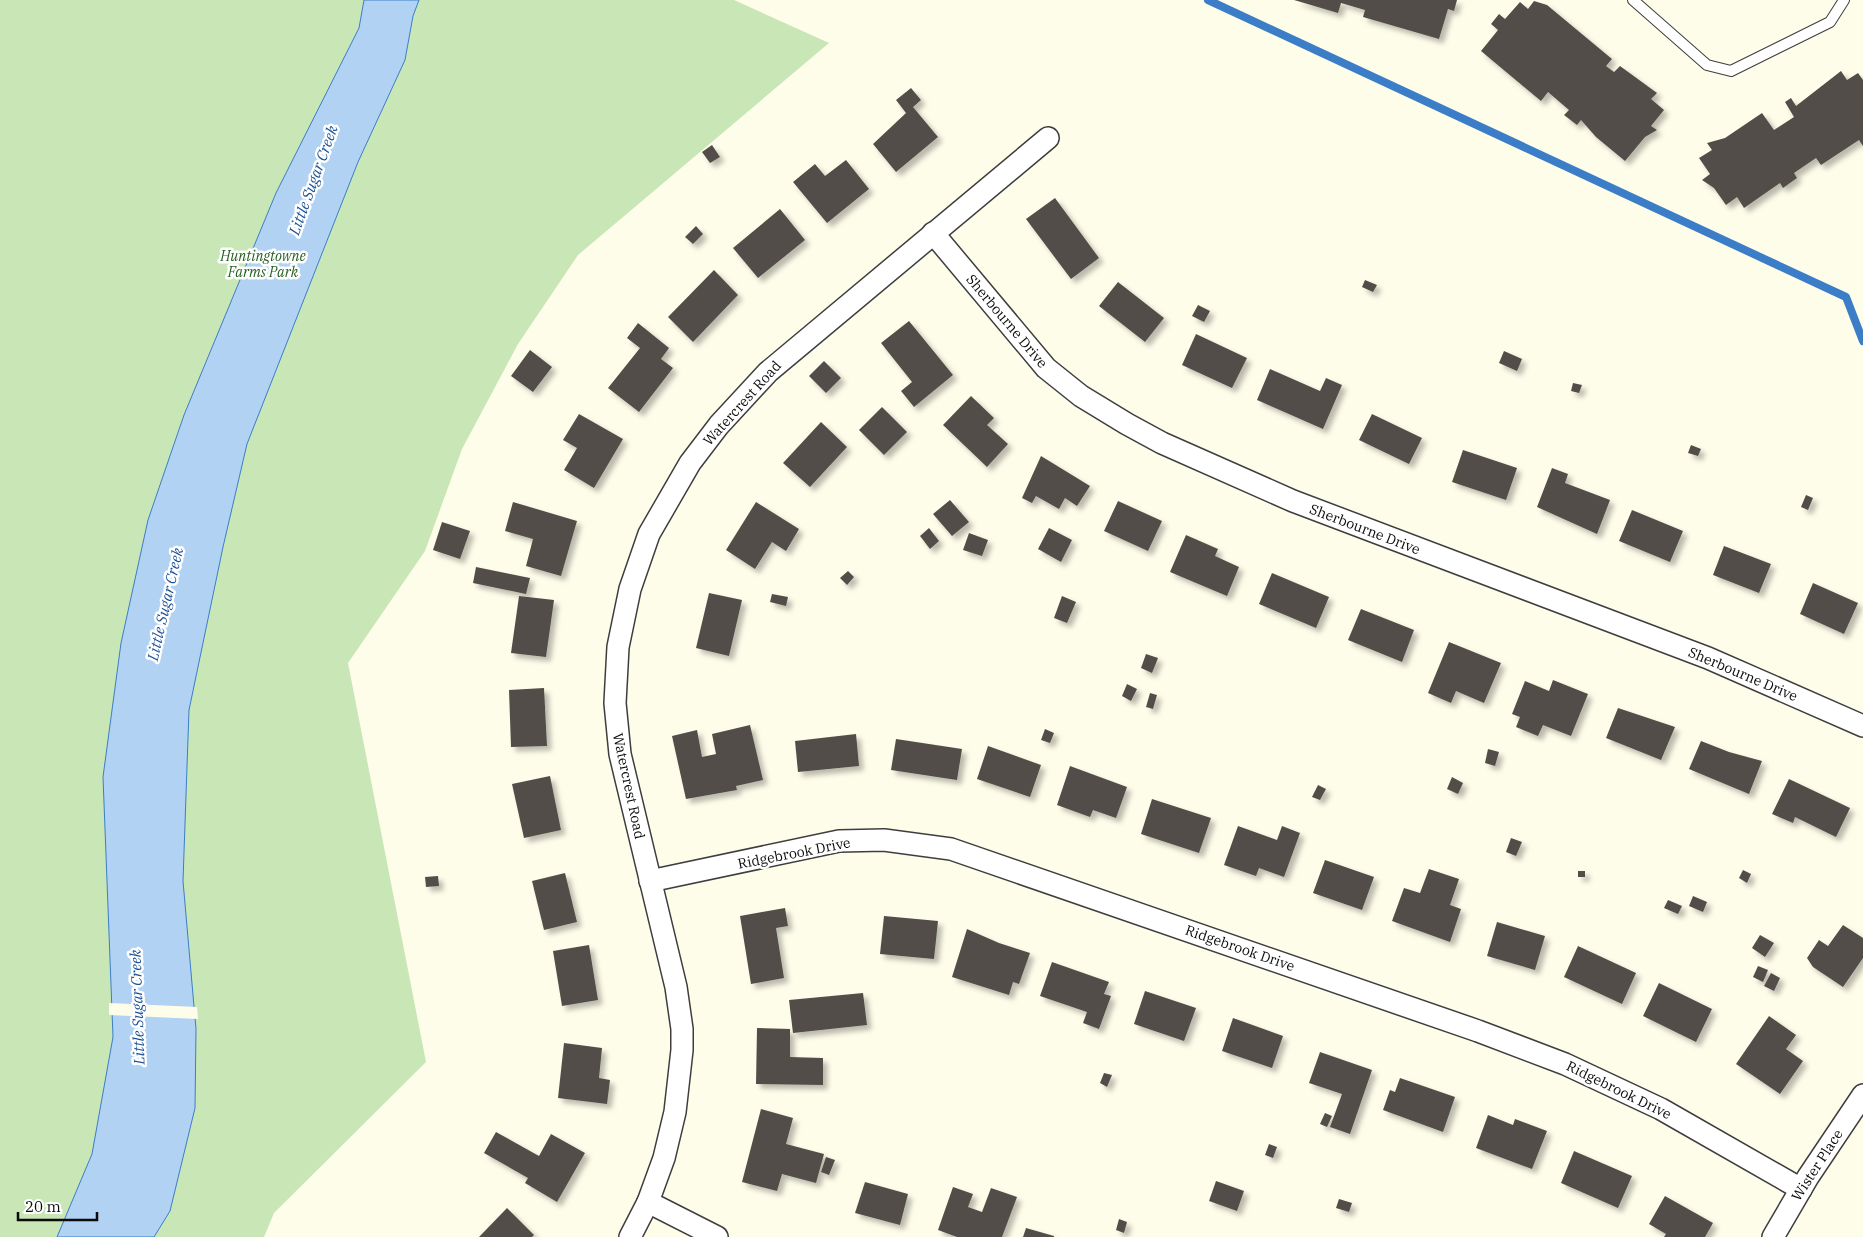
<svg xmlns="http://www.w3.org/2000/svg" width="1863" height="1237" font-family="'IBM Plex Serif',serif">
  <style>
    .green { fill: #c9e6b6 }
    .water { fill: #b1d2f3; stroke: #3b7ec7 }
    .pier { fill: #fefdea }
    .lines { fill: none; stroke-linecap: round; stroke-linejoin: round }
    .stream { stroke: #3b7ec7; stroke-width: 8 }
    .building { fill: #534e48; filter: url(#shadow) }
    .lane-casing { stroke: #3e3e3e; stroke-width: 12 }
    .street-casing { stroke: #3e3e3e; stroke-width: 24 }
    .lane { stroke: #fff; stroke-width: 10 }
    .street { stroke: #fff; stroke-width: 21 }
    .labels { text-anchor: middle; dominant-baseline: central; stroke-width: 5; stroke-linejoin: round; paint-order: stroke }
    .park-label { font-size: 14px; font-style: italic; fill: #245f1f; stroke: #fff }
    .street-label { font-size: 14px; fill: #0b0b0b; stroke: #fff }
    .water-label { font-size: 15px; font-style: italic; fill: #1b5196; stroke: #fff }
  </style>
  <defs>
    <filter id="shadow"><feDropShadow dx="4.5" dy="4.5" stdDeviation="2.5" flood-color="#0004"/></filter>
  </defs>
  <rect width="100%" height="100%" fill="#fefdea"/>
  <path class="green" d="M0 0H734L829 43 578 255 518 344 462 449 425 551 348 663 426 1062 274 1213 264 1237H0Z"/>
  <path class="water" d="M364 0H419L413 16 405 60 358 162 247 444 223 547 189 710 183 881 196 1029 195 1108 170 1211 154 1237H57L92 1154 113 1037 103 777 121 643 148 520 184 415 276 193 359 28Z"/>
  <path class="pier" d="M109 1003 197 1007 198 1019 109 1015Z"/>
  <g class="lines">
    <path class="stream" d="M1208 0 1846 297 1863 341"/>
  </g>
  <g class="building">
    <path d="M1294 0H1457L1454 11 1448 9 1439 39 1363 17 1365 10 1341 3 1338 13Z"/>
    <path d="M1534 1 1547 5 1612 59 1606 66 1614 72 1620 66 1657 93 1651 99 1664 110 1651 126 1657 130 1645 137 1625 161 1596 137 1581 120 1577 125 1564 115 1569 110 1548 92 1541 101 1481 51 1498 30 1491 24 1499 14 1505 19 1520 2 1528 9Z"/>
    <path d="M1841 71 1847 80 1858 73 1863 80V146L1859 140 1821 165 1816 158 1794 173 1797 178 1783 188 1780 183 1744 208 1737 197 1726 205 1714 188 1702 180 1710 174 1699 158 1712 150 1707 143 1725 138 1762 113 1774 130 1794 117 1785 102 1791 98 1796 106Z"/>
    <path d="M911 88 921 100 913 107 938 137 896 172 873 144 906 113 896 100Z"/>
    <path d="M712 145 720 157 710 163 702 152Z"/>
    <path d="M846 160 869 189 827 223 793 182 815 164 825 176Z"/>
    <path d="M1055 198 1099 258 1071 279 1026 219Z"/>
    <path d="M780 209 805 240 758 278 733 248Z"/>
    <path d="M696 226 703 234 693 244 685 237Z"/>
    <path d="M714 270 738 295 693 342 668 317Z"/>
    <path d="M1365 280 1377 285 1373 292 1362 287Z"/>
    <path d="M1118 282 1164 318 1145 342 1099 306Z"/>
    <path d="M1198 305 1210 311 1204 322 1192 316Z"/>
    <path d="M909 321 953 375 914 407 901 391 912 382 881 343Z"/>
    <path d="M638 323 669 348 661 359 673 368 639 412 608 388 640 348 627 338Z"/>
    <path d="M1196 334 1247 358 1232 388 1182 365Z"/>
    <path d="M530 350 552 367 533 392 511 376Z"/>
    <path d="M1504 351 1522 359 1517 371 1499 363Z"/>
    <path d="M824 361 841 378 826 393 809 376Z"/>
    <path d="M1270 369 1320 391 1326 378 1342 385 1323 429 1257 400Z"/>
    <path d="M1573 383 1582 385 1579 393 1571 391Z"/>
    <path d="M971 396 994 418 987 425 1008 444 987 467 943 425Z"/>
    <path d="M882 407 907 432 884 455 859 430Z"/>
    <path d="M579 414 623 439 594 488 564 470 577 448 563 440Z"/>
    <path d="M1372 414 1422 438 1409 464 1359 440Z"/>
    <path d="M821 422 847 447 810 487 783 463Z"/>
    <path d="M1691 445 1701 449 1698 456 1688 453Z"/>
    <path d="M1463 450 1517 468 1506 500 1452 482Z"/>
    <path d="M1041 456 1090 486 1077 506 1065 498 1059 509 1036 496 1032 503 1022 498Z"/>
    <path d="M1552 468 1568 474 1565 483 1610 500 1597 534 1537 507Z"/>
    <path d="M1806 495 1813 498 1808 510 1801 507Z"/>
    <path d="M950 500 969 522 952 536 933 514Z"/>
    <path d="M1118 501 1162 521 1148 551 1104 531Z"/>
    <path d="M513 502 577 521 561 576 526 566 533 539 505 531Z"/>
    <path d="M756 502 799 529 786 551 772 542 755 569 726 550Z"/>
    <path d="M1632 510 1683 531 1670 562 1619 541Z"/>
    <path d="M442 522 470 531 460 559 433 550Z"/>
    <path d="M929 528 939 541 930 549 920 536Z"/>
    <path d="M1049 528 1072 540 1061 562 1038 549Z"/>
    <path d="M969 533 988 540 982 556 963 550Z"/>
    <path d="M1186 535 1218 549 1215 556 1239 567 1227 596 1170 572Z"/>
    <path d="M1724 546 1771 564 1759 593 1713 575Z"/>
    <path d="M476 567 530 578 526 594 473 583Z"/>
    <path d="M848 571 854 577 847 585 840 578Z"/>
    <path d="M1272 573 1329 597 1316 628 1259 604Z"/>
    <path d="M1813 583 1858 603 1844 634 1800 614Z"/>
    <path d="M709 593 742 600 729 656 696 648Z"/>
    <path d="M772 594 788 597 786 606 770 602Z"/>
    <path d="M519 596 554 600 546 657 511 653Z"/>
    <path d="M1062 596 1076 602 1067 623 1054 618Z"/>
    <path d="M1361 609 1414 630 1402 662 1348 640Z"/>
    <path d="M1449 642 1501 663 1484 703 1456 691 1451 703 1428 693Z"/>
    <path d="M1146 654 1158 658 1152 673 1141 668Z"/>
    <path d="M1553 680 1588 694 1571 736 1543 725 1538 736 1516 727 1520 717 1512 714 1525 681 1549 691Z"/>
    <path d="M1127 684 1137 689 1131 701 1122 696Z"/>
    <path d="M544 688 547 746 511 747 509 690Z"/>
    <path d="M1150 693 1157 695 1153 709 1146 707Z"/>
    <path d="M1618 708 1675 727 1661 760 1606 738Z"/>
    <path d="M750 725 763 780 736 786 737 790 686 799 672 736 697 730 702 757 716 754 712 734Z"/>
    <path d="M1045 729 1054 733 1050 743 1041 740Z"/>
    <path d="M856 734 859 766 798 772 795 741Z"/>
    <path d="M896 739 962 749 957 780 891 770Z"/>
    <path d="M1701 741 1729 752 1762 761 1749 794 1689 769Z"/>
    <path d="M988 746 1041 765 1030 797 977 779Z"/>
    <path d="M1488 749 1499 752 1495 766 1485 763Z"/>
    <path d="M1070 766 1127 787 1116 818 1093 810 1090 817 1057 805Z"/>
    <path d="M550 776 561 830 524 838 512 784Z"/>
    <path d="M1452 777 1463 783 1458 794 1447 789Z"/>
    <path d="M1789 779 1850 808 1836 837 1795 817 1793 823 1772 814Z"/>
    <path d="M1318 785 1326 789 1320 800 1312 797Z"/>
    <path d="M1152 799 1211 818 1199 853 1141 834Z"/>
    <path d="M1238 826 1277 840 1282 826 1300 833 1284 877 1259 868 1256 876 1224 865Z"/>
    <path d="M1511 838 1522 842 1516 856 1506 852Z"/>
    <path d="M1325 860 1374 877 1362 910 1313 893Z"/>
    <path d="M1429 869 1459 879 1450 905 1461 909 1450 942 1392 921 1404 888 1420 893Z"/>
    <path d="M1743 870 1751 874 1747 883 1739 878Z"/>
    <rect x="1578" y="871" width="7" height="6"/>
    <path d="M565 873 577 922 544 930 532 881Z"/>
    <path d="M438 876 439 886 426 887 425 877Z"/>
    <path d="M1693 896 1707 902 1703 912 1689 906Z"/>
    <path d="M1668 900 1682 906 1678 914 1664 908Z"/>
    <path d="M785 908 788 926 776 928 784 978 751 984 740 916Z"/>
    <path d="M884 916 938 921 934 959 880 954Z"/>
    <path d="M1497 922 1545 936 1535 970 1487 956Z"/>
    <path d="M1843 925 1863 938V958L1843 987 1813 967 1807 958 1819 940 1828 946Z"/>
    <path d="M967 929 999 943 1030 953 1019 984 1013 982 1009 995 952 977Z"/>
    <path d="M1760 935 1774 943 1765 957 1752 948Z"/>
    <path d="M589 945 598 1000 562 1006 553 951Z"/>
    <path d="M1578 946 1636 973 1622 1004 1564 977Z"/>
    <path d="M1052 962 1109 982 1104 994 1111 996 1099 1029 1083 1023 1087 1012 1040 996Z"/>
    <path d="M1758 966 1768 970 1763 982 1753 977Z"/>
    <path d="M1771 973 1780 978 1774 991 1764 986Z"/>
    <path d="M1659 983 1712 1009 1696 1042 1643 1016Z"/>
    <path d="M1145 991 1196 1008 1184 1041 1134 1024Z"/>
    <path d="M863 993 867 1025 793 1033 789 1000Z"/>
    <path d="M1769 1016 1796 1035 1786 1049 1803 1061 1780 1094 1736 1064Z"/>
    <path d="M1233 1018 1283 1036 1272 1068 1222 1051Z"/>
    <path d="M757 1028 790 1029V1057L823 1058V1085L756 1084Z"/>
    <path d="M564 1043 602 1048 599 1078 610 1080 607 1104 558 1098Z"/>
    <path d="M1320 1052 1372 1070 1350 1134 1330 1127 1342 1094 1309 1083Z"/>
    <path d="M1104 1073 1112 1075 1107 1087 1100 1083Z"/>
    <path d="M1400 1078 1455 1097 1443 1132 1383 1110 1390 1090 1395 1092Z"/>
    <path d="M761 1109 793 1118 786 1144 824 1154 816 1183 782 1174 777 1191 742 1182Z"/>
    <path d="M1325 1113 1332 1116 1327 1127 1320 1124Z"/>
    <path d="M1488 1115 1513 1125 1515 1119 1547 1131 1532 1169 1476 1148Z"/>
    <path d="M496 1132 539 1156 551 1134 585 1153 557 1202 525 1183 528 1178 484 1153Z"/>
    <path d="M1269 1144 1277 1147 1273 1158 1265 1155Z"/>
    <path d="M1574 1151 1632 1176 1618 1208 1561 1183Z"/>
    <path d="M826 1157 835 1160 829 1175 821 1172Z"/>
    <path d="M1216 1181 1244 1191 1237 1211 1209 1201Z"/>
    <path d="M865 1182 908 1194 900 1225 855 1213Z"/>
    <path d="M953 1187 973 1194 968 1207 982 1212 991 1188 1017 1197 1002 1237H957L938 1230Z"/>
    <path d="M1665 1196 1713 1223 1705 1237H1664L1666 1234 1649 1224Z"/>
    <path d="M1339 1199 1352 1203 1349 1212 1336 1208Z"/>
    <path d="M507 1208 534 1235 532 1237H479Z"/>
    <path d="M1119 1219 1127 1222 1124 1233 1116 1230Z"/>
    <path d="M1026 1228 1054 1236V1237H1023Z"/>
  </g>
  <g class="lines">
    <g class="lane-casing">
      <path id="lane" d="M1633 0 1707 65 1731 71 1830 22 1844 0"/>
    </g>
    <g class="street-casing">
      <g id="street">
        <path d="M933 233 1046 368 1081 396 1127 424 1162 443 1293 501 1708 658 1863 726"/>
        <path d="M650 881 839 841 884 840 951 849 1478 1031 1565 1064 1661 1109 1801 1189"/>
        <path d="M648 1202 717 1237"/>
        <path d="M630 1237 648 1202 664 1158 675 1112 682 1050V1029L676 987 620 754 615 703 618 647 630 589 649 534 690 463 719 425 768 372 1048 138"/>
        <path d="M1773 1237 1808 1177 1863 1095"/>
      </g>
    </g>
    <use href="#lane" class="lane"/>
    <use href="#street" class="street"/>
  </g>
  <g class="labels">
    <g class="park-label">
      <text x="263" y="256">Huntingtowne<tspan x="263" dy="16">Farms Park</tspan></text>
    </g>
    <g class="street-label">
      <text transform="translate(1007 321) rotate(50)">Sherbourne Drive</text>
      <text transform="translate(742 403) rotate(-48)">Watercrest Road</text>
      <text transform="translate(1365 529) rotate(21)">Sherbourne Drive</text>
      <text transform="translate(1743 674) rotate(23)">Sherbourne Drive</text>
      <text transform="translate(629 786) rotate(78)">Watercrest Road</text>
      <text transform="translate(794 853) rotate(-11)">Ridgebrook Drive</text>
      <text transform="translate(1240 948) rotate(19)">Ridgebrook Drive</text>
      <text transform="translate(1619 1090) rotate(26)">Ridgebrook Drive</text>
      <text transform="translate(1817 1165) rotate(-57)">Wister Place</text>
    </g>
    <g class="water-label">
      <text transform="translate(313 180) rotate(-70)">Little Sugar Creek</text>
      <text transform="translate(165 604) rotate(-77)">Little Sugar Creek</text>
      <text transform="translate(137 1007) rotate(-92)">Little Sugar Creek</text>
    </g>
  </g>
  <path d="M18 1212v8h79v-8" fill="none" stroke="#0b0b0b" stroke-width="2.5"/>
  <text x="25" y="1212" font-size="15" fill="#0b0b0b" stroke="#ffffff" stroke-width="4" paint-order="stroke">20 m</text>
</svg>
